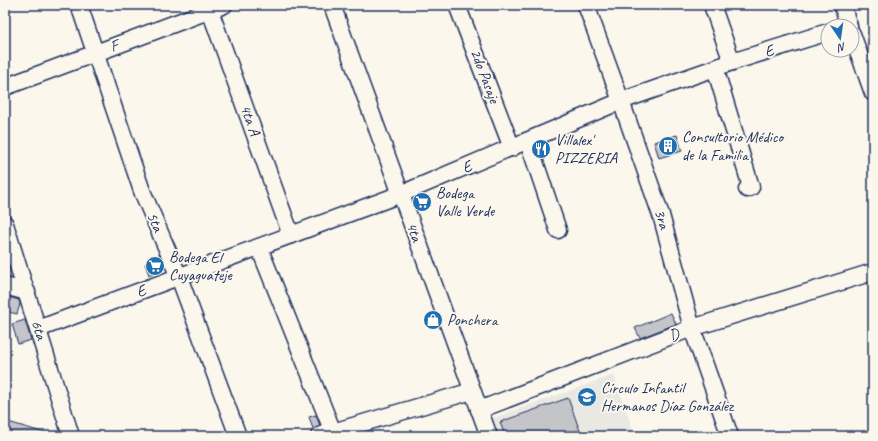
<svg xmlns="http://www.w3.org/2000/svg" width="878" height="441" font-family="Caveat,sans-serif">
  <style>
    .built { fill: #eae8e2 }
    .building { fill: #c3c5c9; stroke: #1b2f5e }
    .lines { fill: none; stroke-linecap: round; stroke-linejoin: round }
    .minor-casing { stroke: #1b2f5e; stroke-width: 19 }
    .minor { stroke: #fbf7ec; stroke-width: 16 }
    .labels { text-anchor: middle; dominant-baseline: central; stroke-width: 4; stroke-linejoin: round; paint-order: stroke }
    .street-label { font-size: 16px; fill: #1b2f5e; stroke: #fbf7ec }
    .poi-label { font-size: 16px; fill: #1b2f5e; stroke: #fbf7ec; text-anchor: start }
  </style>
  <rect width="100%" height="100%" fill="#fbf7ec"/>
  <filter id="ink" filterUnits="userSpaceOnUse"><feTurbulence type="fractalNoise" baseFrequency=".025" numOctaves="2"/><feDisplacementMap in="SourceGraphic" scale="8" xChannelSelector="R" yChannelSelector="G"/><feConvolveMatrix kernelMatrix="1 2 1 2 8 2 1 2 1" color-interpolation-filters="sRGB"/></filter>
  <g filter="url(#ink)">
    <path class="built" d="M614 375 635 436H499L493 418Z"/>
    <g class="building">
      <path d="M677 135 682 151 659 158 654 142Z"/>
      <path d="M160 258 165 268 149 275 145 264Z"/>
      <path d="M5 296 19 300 20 304 17 314 5 311Z"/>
      <path d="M671 313 676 324 640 338 635 328Z"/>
      <path d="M25 320 31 340 18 344 12 324Z"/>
      <path d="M568 398 580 431 568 436H505L500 422Z"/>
      <path d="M316 415 320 426 313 429 309 417Z"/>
      <path d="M5 421 45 433 44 436H5Z"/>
    </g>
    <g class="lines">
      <g class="minor-casing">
        <g id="minor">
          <path d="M79 5 142 191 179 277 238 436"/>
          <path d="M208 5 291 235"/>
          <path d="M332 5 489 436"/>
          <path d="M457 5 512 148"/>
          <path d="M586 5 621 101 661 215 692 328 730 436"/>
          <path d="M712 5 732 62"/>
          <path d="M842 5 849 26"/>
          <path d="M852 34 873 93"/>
          <path d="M715 68 751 187 747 189"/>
          <path d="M5 87 224 5"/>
          <path d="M528 141 558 230"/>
          <path d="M5 224 71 436"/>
          <path d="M259 247 333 432"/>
          <path d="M5 286 27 292"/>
          <path d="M38 329 401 194 621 101 732 62 828 32"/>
          <path d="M479 410 692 328 873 272"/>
          <path d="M319 436 472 391"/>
        </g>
      </g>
      <use href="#minor" class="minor"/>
    </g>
  </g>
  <defs>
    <g id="building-disc" transform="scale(1)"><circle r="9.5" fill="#1f6fb2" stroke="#fbf7ec"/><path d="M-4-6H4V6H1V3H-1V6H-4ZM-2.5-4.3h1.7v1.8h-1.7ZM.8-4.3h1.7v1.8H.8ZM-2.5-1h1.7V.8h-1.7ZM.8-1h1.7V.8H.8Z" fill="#fff"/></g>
    <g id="restaurant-disc" transform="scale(1)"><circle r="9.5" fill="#1f6fb2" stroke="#fbf7ec"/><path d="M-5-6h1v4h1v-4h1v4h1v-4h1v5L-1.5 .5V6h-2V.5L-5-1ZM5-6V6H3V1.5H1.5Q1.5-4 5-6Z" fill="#fff"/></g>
    <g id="supermarket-disc" transform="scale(1)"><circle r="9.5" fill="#1f6fb2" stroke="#fbf7ec"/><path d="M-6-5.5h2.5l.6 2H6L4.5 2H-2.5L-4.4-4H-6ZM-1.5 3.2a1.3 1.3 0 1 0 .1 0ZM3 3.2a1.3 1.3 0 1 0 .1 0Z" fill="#fff"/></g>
    <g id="shop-disc" transform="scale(1)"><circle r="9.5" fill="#1f6fb2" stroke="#fbf7ec"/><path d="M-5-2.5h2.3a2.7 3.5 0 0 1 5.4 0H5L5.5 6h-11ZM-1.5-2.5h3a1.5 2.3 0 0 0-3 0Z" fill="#fff"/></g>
    <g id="school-disc" transform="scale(1)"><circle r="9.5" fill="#1f6fb2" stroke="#fbf7ec"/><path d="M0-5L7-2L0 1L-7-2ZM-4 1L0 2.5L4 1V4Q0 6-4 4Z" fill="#fff"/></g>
  </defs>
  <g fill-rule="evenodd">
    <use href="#building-disc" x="668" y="146"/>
    <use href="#restaurant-disc" x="541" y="149"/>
    <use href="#supermarket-disc" x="422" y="202"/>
    <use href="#supermarket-disc" x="155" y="266"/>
    <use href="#shop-disc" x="433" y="320"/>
    <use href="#school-disc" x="587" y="397"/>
  </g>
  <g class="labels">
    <g class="street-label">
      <text transform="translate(114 46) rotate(-20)">F</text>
      <text transform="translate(769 51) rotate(-17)">E</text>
      <text transform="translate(485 76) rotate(69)">2do Pasaje</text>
      <text transform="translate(250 120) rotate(70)">4ta A</text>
      <text transform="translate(467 167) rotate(-23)">E</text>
      <text transform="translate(662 219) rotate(73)">3ra</text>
      <text transform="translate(155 222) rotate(67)">5ta</text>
      <text transform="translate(414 232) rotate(70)">4ta</text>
      <text transform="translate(141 291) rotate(-20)">E</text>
      <text transform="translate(39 330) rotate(73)">6ta</text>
      <text transform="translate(674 335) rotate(-21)">D</text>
    </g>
    <g class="poi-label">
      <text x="682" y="137">Consultorio Médico<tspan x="682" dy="18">de la Familia</tspan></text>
      <text x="555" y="140">Villalex'<tspan x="555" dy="18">PIZZERIA</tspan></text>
      <text x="436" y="193">Bodega<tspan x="436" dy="18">Valle Verde</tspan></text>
      <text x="169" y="257">Bodega El<tspan x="169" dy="18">Cuyaguateje</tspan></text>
      <text x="447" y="320">Ponchera</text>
      <text x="601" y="388">Círculo Infantil<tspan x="601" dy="18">Hermanos Díaz González</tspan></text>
    </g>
  </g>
  <rect width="878" height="441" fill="none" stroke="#fbf7ec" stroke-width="20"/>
  <rect x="10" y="10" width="858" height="421" fill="none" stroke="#1b2f5e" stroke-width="1.5" filter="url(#ink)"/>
  <g transform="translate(840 38) rotate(167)"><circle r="19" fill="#fbf7ec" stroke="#a1a7b3"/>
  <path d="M0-3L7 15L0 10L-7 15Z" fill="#1f6fb2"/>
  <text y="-6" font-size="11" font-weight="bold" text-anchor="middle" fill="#1b2f5e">N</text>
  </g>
</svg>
